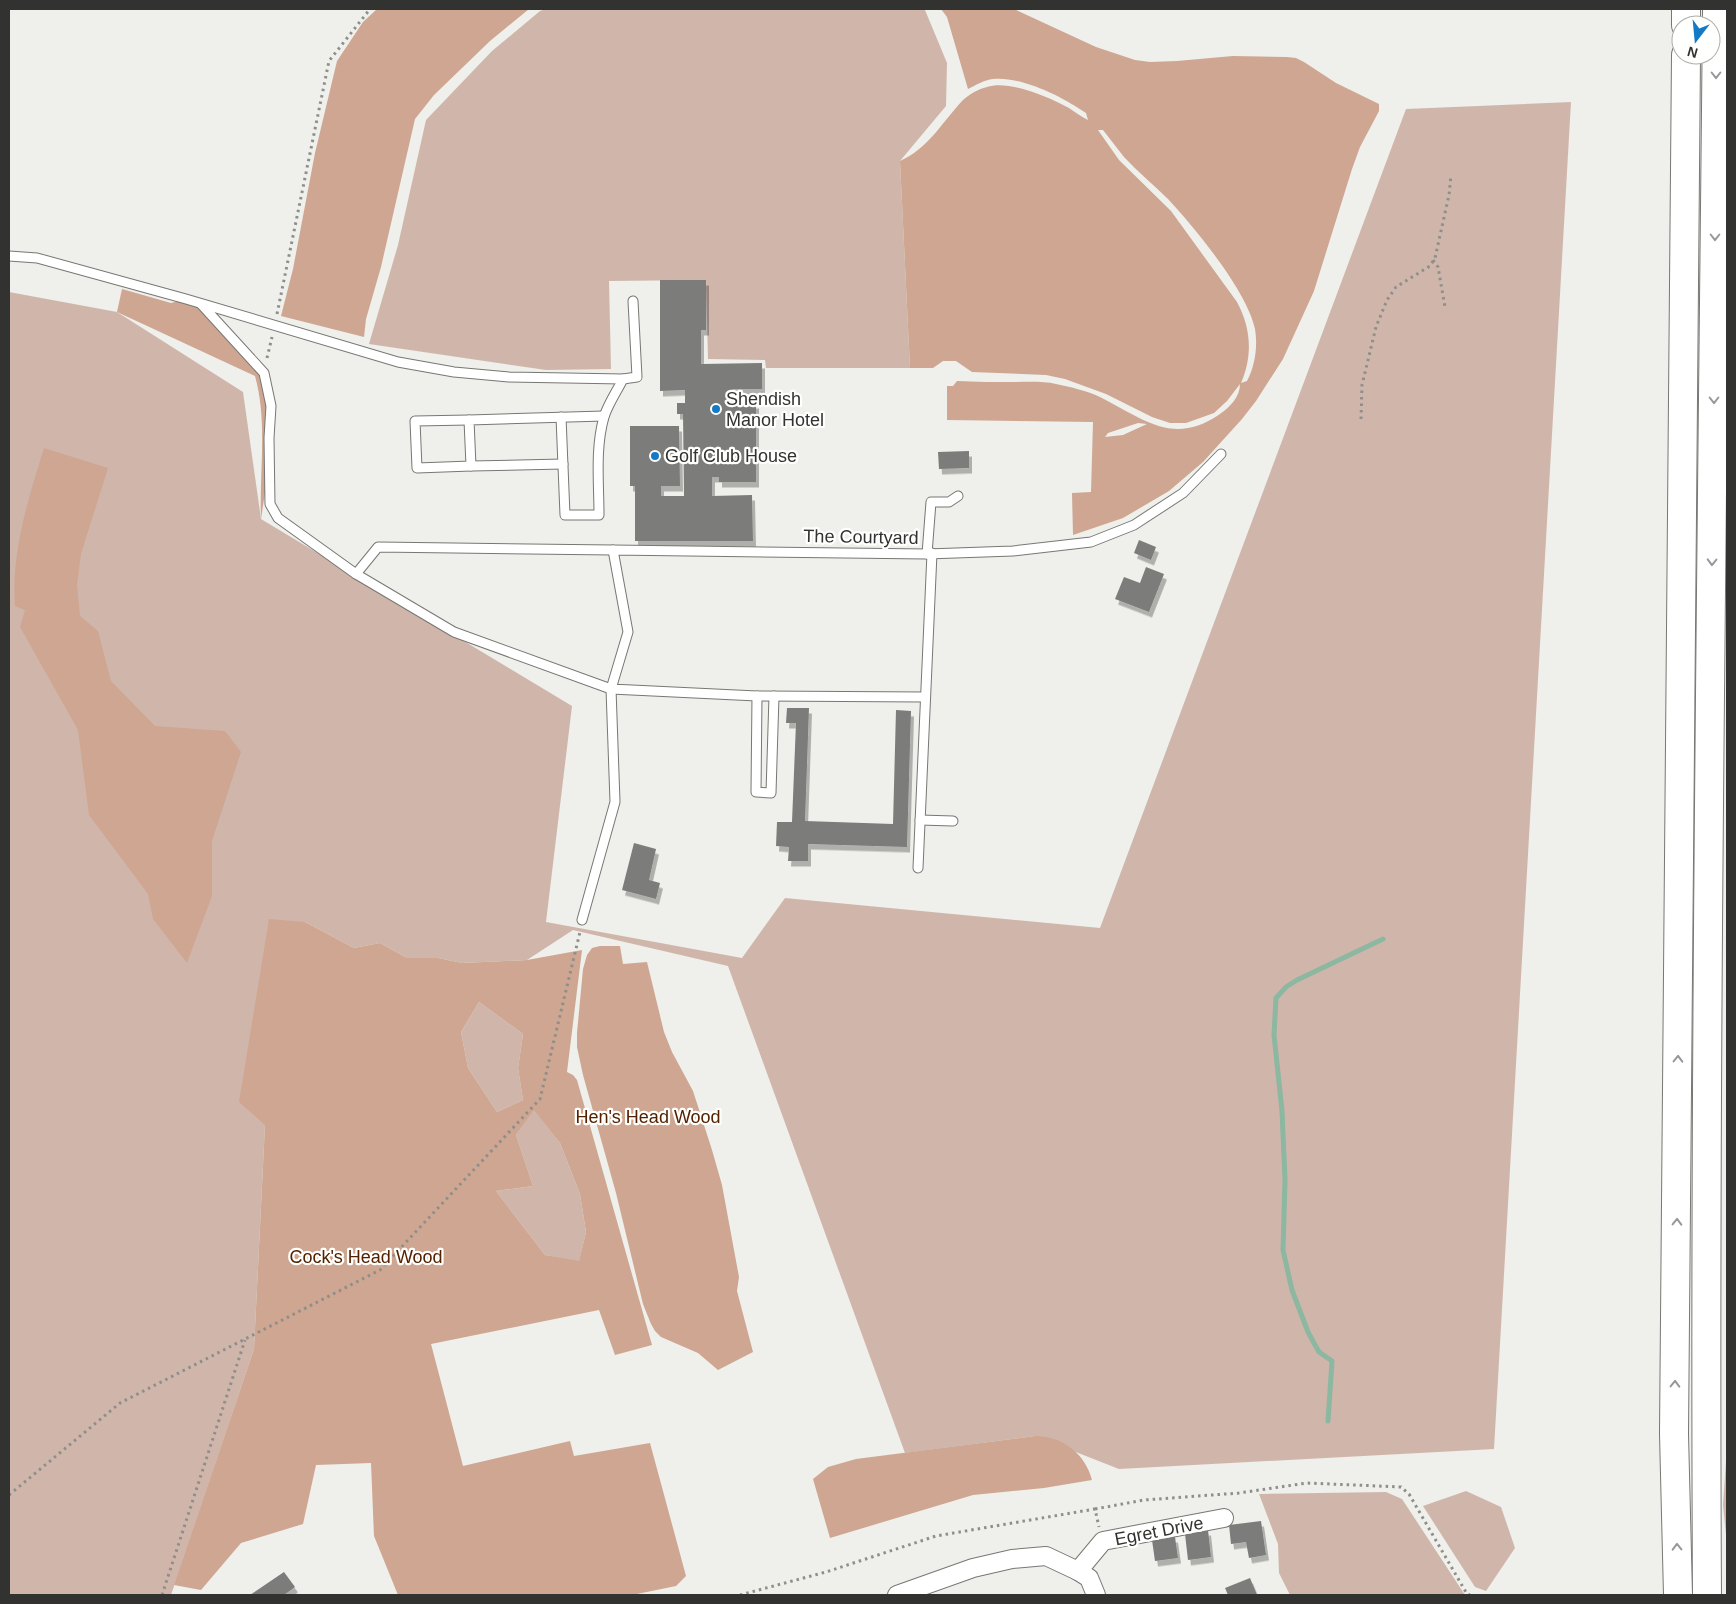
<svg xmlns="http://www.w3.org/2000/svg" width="1736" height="1604" font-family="Helvetica,sans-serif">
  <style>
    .green { fill: #d0b6aa }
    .forest { fill: #cea691; fill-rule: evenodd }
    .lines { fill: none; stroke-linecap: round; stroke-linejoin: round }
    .stream { stroke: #8cb7a1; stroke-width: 5 }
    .building { fill: #7b7d7a; filter: url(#shadow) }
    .service-casing { stroke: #777773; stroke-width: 11 }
    .minor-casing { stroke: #777773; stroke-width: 20 }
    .trunk-casing { stroke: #777773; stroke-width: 30 }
    .path { stroke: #8e8e8b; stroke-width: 3; stroke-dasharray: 2.5 4; stroke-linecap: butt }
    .service { stroke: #fff; stroke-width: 9 }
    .minor { stroke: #fff; stroke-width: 18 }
    .trunk { stroke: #fff; stroke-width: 28 }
    .oneway { stroke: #989898 }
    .poi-dot { fill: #157ac6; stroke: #fffffe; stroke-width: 2 }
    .labels { text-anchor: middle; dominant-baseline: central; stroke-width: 4.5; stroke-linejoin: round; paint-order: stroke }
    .poi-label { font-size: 18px; fill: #323230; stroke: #fffffe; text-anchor: start }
    .street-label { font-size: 18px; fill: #323230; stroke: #fffffe }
    .park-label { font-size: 18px; fill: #532100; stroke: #fffffe }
  </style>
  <defs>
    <filter id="shadow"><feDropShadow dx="3" dy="5.5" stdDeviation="0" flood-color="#0004"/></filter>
  </defs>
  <rect width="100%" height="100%" fill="#efefeb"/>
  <g class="green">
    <path d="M546 9 925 10 947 63 946 106 900 161 910 368H766L765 360 708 359 706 280 609 281 611 369 546 370 369 344 398 245 426 120 492 51 540 11Z"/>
    <path d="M1571 102 1494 1449 1119 1469 1035 1436 905 1453 728 966 573 930 527 960 462 963 438 958H407L380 943 354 948 305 922 265 1125 254 1349 171 1595H9V292L117 312 243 392 261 519 572 706 546 922 742 958 785 898 1100 928 1406 109Z"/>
    <path d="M479 1002 523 1034 518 1068 523 1100 497 1112 468 1068 461 1032Z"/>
    <path d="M534 1109 560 1143 580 1194 586 1232 579 1262 545 1255 496 1191 533 1186 516 1135Z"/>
    <path d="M1727 1447V1544L1723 1505Z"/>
    <path d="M1466 1491 1501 1507 1515 1548 1486 1591 1475 1587 1423 1506Z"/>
    <path d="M1386 1492 1402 1499 1465 1595H1290L1279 1573 1278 1544 1259 1494Z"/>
  </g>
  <g class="forest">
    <path d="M377 9H529L490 41 434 95 415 119 381 267 366 319 364 337 281 316 293 269 315 153 337 61 363 22Z"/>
    <path d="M941 9H1014L1096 47 1135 60 1150 62 1177 61 1233 56 1287 57 1296 58 1304 62 1336 83 1379 104V111L1360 147 1352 169 1314 291 1283 359 1256 401 1242 419 1203 462 1169 491 1123 518 1073 535 1072 493 1091 492 1093 422 947 420V386H953L957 381C976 382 995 382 1015 382 1028 382 1043 381 1056 384 1071 387 1087 391 1100 397 1142 418 1173 447 1220 414 1230 407 1240 397 1240 384L1227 401 1214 413 1186 423H1170L1152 417 1106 394 1065 379 1046 375 972 372 956 361H943L933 368H910L900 161C928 149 943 121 963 100 970 94 978 89 987 87 1010 80 1048 97 1069 108 1075 112 1082 117 1088 120L1086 113C1063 97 1022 76 993 79 984 80 976 85 968 89L947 17ZM1098 130H1103C1110 139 1117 148 1124 157 1138 172 1154 185 1168 199 1195 228 1247 291 1255 329 1258 346 1255 366 1247 381L1241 383C1253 355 1251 328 1237 302L1171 211 1119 160ZM1138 423 1147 424 1123 435 1105 437 1108 433Z"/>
    <path d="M122 289 171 303 186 299 212 315 260 374 266 396 268 473 261 519C259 471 268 423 255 376L117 312Z"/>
    <path d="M44 448 108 468 81 554 77 585 80 616 98 631 111 681 155 726 225 731 241 752 212 841V896L187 963 153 919 148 894 89 815 78 730 20 627 25 610 15 606C11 552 28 500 44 448Z"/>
    <path d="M269 919 305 922 354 948 380 943 407 958H438L462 963 527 960 582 950 567 1072 573 1075 577 1080 652 1345 615 1355 599 1310 431 1344 463 1466 570 1441 574 1456 650 1443 686 1576 676 1586 632 1595H398L374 1536 371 1463 316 1465 303 1524 241 1543 201 1590 174 1585 254 1349 265 1125 239 1102ZM479 1002 523 1034 518 1068 523 1100 497 1112 468 1068 461 1032ZM534 1110 560 1143 580 1194 586 1232 579 1261 545 1255 496 1191 533 1186 516 1135Z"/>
    <path d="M600 946H620L623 964 647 962 664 1032 672 1052 693 1091 712 1150 722 1185 739 1277 737 1291 753 1352 718 1370 698 1353 661 1337 655 1331 651 1324 643 1304 616 1193 583 1075 577 1047V1033L583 969 587 955 592 948Z"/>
    <path d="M1035 1436C1062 1436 1085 1453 1092 1480L1044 1488 973 1495 830 1538 813 1479 828 1467 856 1459Z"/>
  </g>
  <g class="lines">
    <path class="stream" d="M1328 1421 1332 1361 1319 1352 1308 1332 1292 1290 1283 1250 1285 1180 1282 1111 1274 1035 1276 998 1286 987 1297 980 1383 939"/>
  </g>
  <g class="building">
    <path d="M660 280H706V330H701V364L762 363V389H733V403H756V482H719V477H712V496L752 495 753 541H635V486H630V426H679L680 486H661V496H684L683 414H677V403H685V390L660 391Z"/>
    <path d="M969 451V468L939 469 938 452Z"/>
    <path d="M1139 540 1156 547 1151 560 1134 553Z"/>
    <path d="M1146 567 1164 574 1149 612 1115 599 1124 577 1140 583Z"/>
    <path d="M787 708H809L805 821 893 824 896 710 911 711 907 847 808 844V861H788L789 847 776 846 777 822H792L796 723H786Z"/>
    <path d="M634 843 656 849 649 880 660 883 656 899 622 890Z"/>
    <path d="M1261 1521 1266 1555 1249 1558 1246 1542 1231 1544 1229 1525Z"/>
    <path d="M1208 1530 1211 1557 1188 1560 1185 1534Z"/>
    <path d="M1175 1537 1178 1558 1155 1561 1152 1540Z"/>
    <path d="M284 1572 295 1587 284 1595H250Z"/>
    <path d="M1250 1578 1257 1595H1228L1225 1588Z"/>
  </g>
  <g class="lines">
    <g class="service-casing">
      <g id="service">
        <path d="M9 256 37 258 186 299 398 362 454 372 509 377 623 379 637 377 633 301"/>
        <path d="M201 304 264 373 271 406 269 438 270 504 278 518 356 574 454 632 611 689 615 802 582 920"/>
        <path d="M561 417 565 515H599C599 483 595 448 604 417 608 404 617 391 623 379"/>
        <path d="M469 420 415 421 417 468 471 466"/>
        <path d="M563 464 471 466 469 420 604 416"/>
        <path d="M927 554 931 502H949L958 496"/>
        <path d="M356 574 378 547 613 550"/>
        <path d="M757 696 756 792 771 793 774 696"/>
        <path d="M925 697 757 696 611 689 628 632 613 550 927 554 1013 551 1091 542 1134 525 1183 493 1221 454"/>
        <path d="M920 820 953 821"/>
        <path d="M918 868 932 553"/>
      </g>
    </g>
    <g class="minor-casing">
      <g id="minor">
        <path d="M1078 1571 1103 1541 1224 1518"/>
        <path d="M897 1595 973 1568 1012 1559 1046 1556 1078 1571 1089 1578 1096 1595"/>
      </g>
    </g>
    <g class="trunk-casing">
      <g id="trunk">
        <path d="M1686 25V9"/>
        <path d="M1678 1595 1674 1434 1686 55"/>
        <path d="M1707 1595C1704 1066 1712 538 1717 9"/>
      </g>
    </g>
    <g class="path">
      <path d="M1433 260 1438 267 1445 307"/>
      <path d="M277 314 329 61 370 9"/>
      <path d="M267 358 272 337"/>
      <path d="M1361 419 1362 385 1376 327 1387 300 1396 287 1430 266 1435 258 1449 195 1451 175"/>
      <path d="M9 1495 120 1403 380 1270 540 1099 580 932"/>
      <path d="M1095 1509 1144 1500 1239 1493 1307 1483 1401 1487 1409 1494 1467 1594 1470 1595"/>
      <path d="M162 1595 245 1340"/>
      <path d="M740 1595 826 1572 936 1536 1095 1509 1099 1527"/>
    </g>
    <use href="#service" class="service"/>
    <use href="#minor" class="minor"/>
    <use href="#trunk" class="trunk"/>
  </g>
  <defs><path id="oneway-chevron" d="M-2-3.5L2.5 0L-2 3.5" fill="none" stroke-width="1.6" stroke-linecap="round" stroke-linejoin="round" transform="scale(1.25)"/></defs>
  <g class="oneway">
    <use href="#oneway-chevron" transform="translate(1716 75) rotate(90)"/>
    <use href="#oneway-chevron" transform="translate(1715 237) rotate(90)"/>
    <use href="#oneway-chevron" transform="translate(1714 400) rotate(90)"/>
    <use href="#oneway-chevron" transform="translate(1712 562) rotate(91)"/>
    <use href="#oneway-chevron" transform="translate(1678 1059) rotate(-89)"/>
    <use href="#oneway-chevron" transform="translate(1677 1222) rotate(-89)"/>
    <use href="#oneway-chevron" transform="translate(1675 1384) rotate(-89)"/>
    <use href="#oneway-chevron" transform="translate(1677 1547) rotate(-91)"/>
  </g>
  <g class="poi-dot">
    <circle cx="716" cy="409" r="5"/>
    <circle cx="655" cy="456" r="5"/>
  </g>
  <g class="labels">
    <g class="poi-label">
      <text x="726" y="399">Shendish<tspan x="726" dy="21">Manor Hotel</tspan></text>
      <text x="665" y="456">Golf Club House</text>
    </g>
    <g class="street-label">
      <text transform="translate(861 537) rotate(1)">The Courtyard</text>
      <text transform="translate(1159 1531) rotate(-11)">Egret Drive</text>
    </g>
    <g class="park-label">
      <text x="648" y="1117">Hen's Head Wood</text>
      <text x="366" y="1257">Cock's Head Wood</text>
    </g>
  </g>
  <rect width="1736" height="1604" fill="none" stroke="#323230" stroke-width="20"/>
  <g transform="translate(1696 40) rotate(196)"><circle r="24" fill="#fffffe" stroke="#adadac"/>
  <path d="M0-4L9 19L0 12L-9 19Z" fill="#157ac6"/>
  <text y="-8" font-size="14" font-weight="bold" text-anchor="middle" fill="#323230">N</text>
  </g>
</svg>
